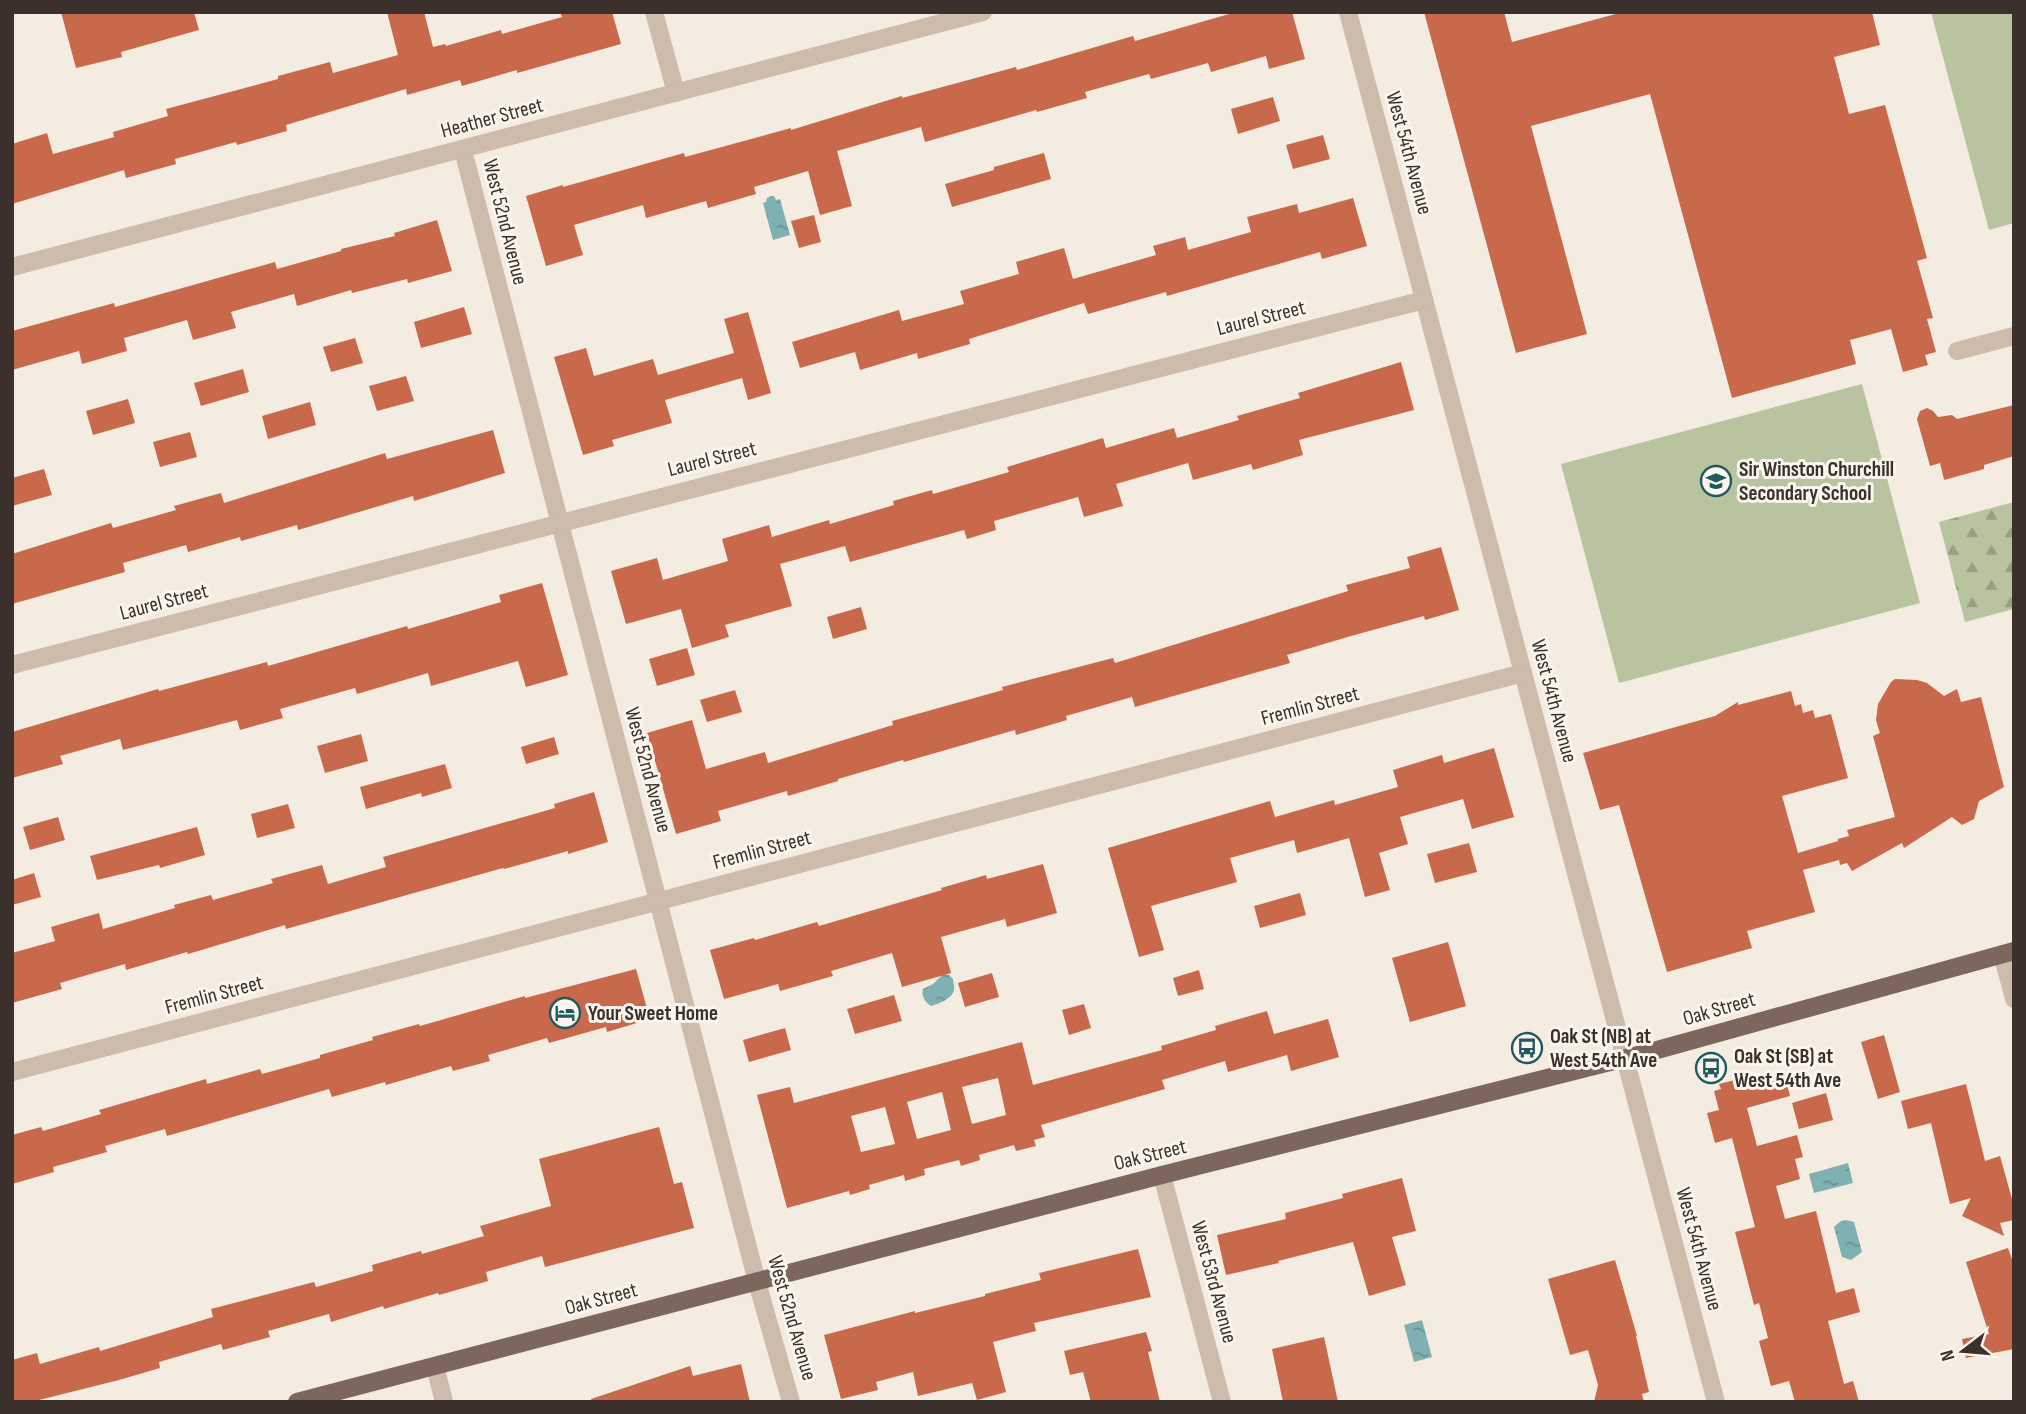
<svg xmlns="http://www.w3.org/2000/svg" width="2026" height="1414" font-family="'Sofia Sans Condensed',sans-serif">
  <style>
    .forest { fill: url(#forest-firs) }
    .pitch { fill: #b8c4a0 }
    .water { fill: url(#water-ripples) }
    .building { fill: #c8694b; fill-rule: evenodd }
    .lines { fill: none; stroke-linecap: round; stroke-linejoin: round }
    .street { stroke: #cdbbac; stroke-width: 18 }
    .primary { stroke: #7d675c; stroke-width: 18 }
    .labels { text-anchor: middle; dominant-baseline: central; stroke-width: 6; stroke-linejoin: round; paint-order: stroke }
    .street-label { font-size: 21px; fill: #3b302b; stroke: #fbf5ee }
    .poi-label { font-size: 21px; font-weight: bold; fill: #3b302b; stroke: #fbf5ee; text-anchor: start }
  </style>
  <defs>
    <pattern id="forest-firs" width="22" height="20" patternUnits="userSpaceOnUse" patternTransform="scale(1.75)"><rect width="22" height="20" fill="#b8c4a0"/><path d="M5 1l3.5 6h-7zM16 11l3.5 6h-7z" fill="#97a083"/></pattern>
    <pattern id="water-ripples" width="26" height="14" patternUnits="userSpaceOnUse" patternTransform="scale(1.75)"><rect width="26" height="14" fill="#7fb0b2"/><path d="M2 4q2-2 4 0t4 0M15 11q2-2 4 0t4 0" fill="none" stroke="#699091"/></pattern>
  </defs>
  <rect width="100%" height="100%" fill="#f4ebe1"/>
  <path class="forest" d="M2014 502V609L1965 622 1939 522Z"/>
  <g class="pitch">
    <path d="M1931 12H2014V223L1989 230Z"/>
    <path d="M1862 384 1920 603 1619 683 1561 464Z"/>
  </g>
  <g class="water">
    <path d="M771 196H774L776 200 780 199 790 235 773 240 763 203 766 202 767 198Z"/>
    <path d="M943 974 949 975 953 979C953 982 955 986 954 990 952 999 938 1004 931 1006 925 1002 921 996 923 989L933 984Z"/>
    <path d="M1848 1163 1853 1183 1814 1193 1809 1174Z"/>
    <path d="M1845 1220 1854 1222 1862 1252 1851 1260 1842 1257 1834 1227 1841 1221Z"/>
    <path d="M1422 1320 1432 1357 1414 1362 1404 1325Z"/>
  </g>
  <g class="building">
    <path d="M61 12H194L199 30 121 52 122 57 76 68Z"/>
    <path d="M387 12H424L433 47 445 44 446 46 501 30 502 34 562 17 560 12H612L621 44 517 73V70L462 86 460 80 407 95 406 89 286 125 287 131 237 145 236 142 175 159 176 164 126 178 124 170 12 204V144L47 133 53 154 114 137 113 132 168 116 166 109 278 79V76L330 62 333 73 398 55Z"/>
    <path d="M1236 12H1292L1305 59 1269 69 1266 56 1211 72 1208 63 1151 79 1149 74 1085 92 1087 98 1037 112 1036 110 925 142 921 127 837 151 852 206 820 215 808 171 754 187 756 194 708 208 706 201 646 218 643 205 574 225 583 255 546 266 526 196 563 185V187L684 153 685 157 791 128V130L902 96V98L1016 67 1017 70 1133 36 1135 41Z"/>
    <path d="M1424 12H1504L1512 42 1623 12H1872L1880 45 1834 57 1849 114 1885 105 1927 258 1917 261 1933 318 1927 319 1936 352 1925 355 1928 365 1903 372 1891 329 1850 340 1856 364 1732 398 1650 94 1531 126 1587 334 1516 353Z"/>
    <path d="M1273 97 1280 121 1238 134 1231 109Z"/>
    <path d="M1323 135 1330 159 1293 169 1286 145Z"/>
    <path d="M1044 153 1051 179 952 207 945 184 994 170V167Z"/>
    <path d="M1353 198 1367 246 1322 259 1320 252 1167 296 1166 292 1088 314 1084 303 969 339 970 344 918 359 917 353 860 370 855 352 800 368 792 342 899 310 902 321 964 304 960 291 1019 274 1016 262 1064 248 1073 279 1156 255 1153 246 1185 237 1188 250 1251 232 1247 217 1297 204 1299 213Z"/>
    <path d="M814 215 821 242 799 248 791 221Z"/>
    <path d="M437 220 452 271 408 283 407 279 352 293 351 290 297 306 294 294 231 312 236 328 193 340 187 320 124 338 127 351 82 364 79 351 12 370V331L114 303 115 307 275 262 277 269 341 251V249L395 236 394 233Z"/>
    <path d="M464 307 472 334 421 348 414 322Z"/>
    <path d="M748 312 771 393 748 400 742 378 665 400 672 423 612 440 614 446 583 455 554 357 586 348 594 376 653 359 658 375 734 353 724 319Z"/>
    <path d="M355 338 363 363 331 372 323 347Z"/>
    <path d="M1401 362 1414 410 1299 440 1303 455 1253 470 1251 464 1193 480 1188 463 1116 484 1123 506 1084 517 1078 497 994 521 996 530 967 539 964 530 850 562 845 546 780 564 792 606 725 625 729 637 692 648 681 609 626 624 611 571 657 558 663 580 728 561 722 539 769 525 772 537 829 520 830 524 894 505 893 501 932 490 933 494 1009 472 1007 467 1103 438 1106 448 1174 428 1177 438 1239 420 1237 416 1300 398 1298 393Z"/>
    <path d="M243 369 249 392 201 406 194 383Z"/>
    <path d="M406 376 414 401 377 411 369 386Z"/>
    <path d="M128 399 135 423 93 435 86 411Z"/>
    <path d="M310 402 316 425 268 439 262 416Z"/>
    <path d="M2014 405V456L1984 465V469L1944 480 1940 463 1930 466 1917 419 1920 411 1927 408 1933 411 1938 417 1952 415 1957 419Z"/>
    <path d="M493 430 505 473 414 501 413 496 298 530 297 525 241 541 240 537 188 552 186 545 123 563 125 572 12 604V554L111 523 113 528 176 510 174 506 221 493 224 503 385 453 387 459Z"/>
    <path d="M190 432 197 457 160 467 153 442Z"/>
    <path d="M44 469 52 495 12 506V478Z"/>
    <path d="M1441 547 1459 610 1425 620 1424 616 1351 636 1287 655 1290 663 1135 707 1132 697 1066 716 1067 720 1016 735 1015 730 904 762 903 760 838 779V781L788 796 787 791 718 811 721 821 676 834 647 733 692 720 706 769 765 752 768 763 893 725 892 721 1003 690 1002 687 1113 658 1115 663 1348 591 1346 585 1410 568 1407 557Z"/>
    <path d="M542 583 568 675 526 687 518 661 431 686 428 673 357 694 355 688 280 709 283 718 240 730 237 720 123 750 120 739 60 756 63 764 12 778V732L158 689 159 691 267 662 268 666 407 626 408 629 501 602 499 595Z"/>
    <path d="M861 607 867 629 833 639 827 617Z"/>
    <path d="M687 648 695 675 657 686 649 659Z"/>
    <path d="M1895 679 1917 680 1927 683 1944 696 1957 689 1961 702 1981 697 2004 787 1979 801 1974 819 1962 825 1952 817 1904 848 1902 843 1852 871 1847 863 1840 865 1839 860 1803 870 1815 912 1747 931 1752 948 1667 972 1619 805 1600 810 1583 753 1715 716 1738 702V705L1791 691 1795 706 1801 704 1803 713 1813 710 1815 718 1831 714 1848 778 1782 796 1798 853 1838 841V839L1849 836 1847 830 1895 817 1873 736 1880 733 1876 720 1878 704 1891 682Z"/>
    <path d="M735 690 742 712 707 722 700 700Z"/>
    <path d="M361 734 368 761 325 773 317 746Z"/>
    <path d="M554 737 559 754 526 764 521 747Z"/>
    <path d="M1494 748 1514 817 1472 829 1463 799 1400 817 1408 844 1379 853 1390 890 1365 897 1349 838 1297 853 1294 840 1230 858 1237 882 1151 906 1164 950 1139 957 1108 848 1270 801 1275 817 1334 800 1335 805 1398 787 1393 770 1442 755 1444 763Z"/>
    <path d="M445 764 452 788 422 797 421 793 366 809 360 787Z"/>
    <path d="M594 792 608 842 568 854V851L504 869 503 868 286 929 285 925 188 954 187 952 126 970 125 964 60 983 62 989 12 1003V953L55 941 51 927 99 913 103 929 175 908 174 905 211 895 213 900 273 883 271 879 322 865 328 884 386 867 383 857 555 808 554 804Z"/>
    <path d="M288 804 295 828 257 838 251 814Z"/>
    <path d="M58 817 65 840 30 850 23 827Z"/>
    <path d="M197 827 205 855 160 868 159 865 97 880 90 856Z"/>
    <path d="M1469 843 1477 872 1435 883 1427 854Z"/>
    <path d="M1043 864 1057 913 1007 927 1005 919 941 937 951 973 902 987 892 953 831 971 833 976 780 991 778 984 724 999 710 950 754 938 755 940 817 922 819 926 942 890 941 888 986 875 987 879Z"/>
    <path d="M34 873 41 897 12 905V880Z"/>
    <path d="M1300 893 1306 915 1260 928 1254 906Z"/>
    <path d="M1448 942 1466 1006 1410 1022 1392 958Z"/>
    <path d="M636 969 650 1019 607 1032 606 1027 549 1043 547 1038 488 1055 490 1061 453 1071 451 1066 386 1085 385 1082 332 1097 329 1089 167 1136 165 1129 105 1146 107 1152 53 1167 54 1172 12 1184V1135L41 1127 43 1131 101 1114 99 1110 206 1079 207 1084 260 1069 262 1074 320 1058V1055L373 1040 372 1037 419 1024 420 1026 525 996V998Z"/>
    <path d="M1199 970 1204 989 1178 996 1173 978Z"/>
    <path d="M992 973 999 997 965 1007 958 983Z"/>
    <path d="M894 995 902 1021 855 1034 847 1009Z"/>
    <path d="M1084 1004 1091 1028 1069 1035 1062 1010Z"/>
    <path d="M1267 1011 1274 1034 1328 1019 1339 1057 1291 1071 1287 1055 1228 1072 1225 1061 1162 1080 1165 1089 1041 1125 1045 1137 1034 1140 1036 1146 1016 1151 1014 1145 979 1155 980 1160 961 1166 959 1160 924 1169 925 1175 905 1181 904 1175 869 1185 870 1189 850 1195 849 1191 787 1208 757 1095 790 1087 794 1103 1022 1042 1033 1085 1162 1050 1161 1046 1216 1030 1215 1026ZM998 1078 1006 1115 972 1124 962 1087ZM942 1092 951 1130 917 1139 907 1102ZM885 1107 895 1144 861 1152 851 1116Z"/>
    <path d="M785 1028 791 1050 749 1062 743 1040Z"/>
    <path d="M1884 1035 1900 1092 1878 1099 1861 1042Z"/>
    <path d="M1785 1075 1790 1096 1747 1108 1757 1146 1797 1135 1803 1157 1795 1159 1800 1179 1776 1186 1785 1219 1816 1211 1836 1293 1854 1288 1860 1312 1828 1321 1844 1384 1853 1381 1859 1402H1795L1789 1381 1771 1386 1759 1341 1768 1338 1759 1303 1754 1305 1735 1232 1755 1227 1732 1138 1715 1143 1707 1113 1719 1110 1714 1091 1721 1089 1719 1084 1739 1079 1741 1086Z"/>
    <path d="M1966 1084 1985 1161 2000 1156 2014 1206V1220L2000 1223 2004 1236 1962 1216 1971 1198 1950 1204 1931 1123 1908 1129 1901 1101Z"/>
    <path d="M1826 1093 1833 1120 1799 1129 1792 1103Z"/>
    <path d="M659 1127 674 1184 682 1182 694 1228 545 1267 542 1256 486 1272 488 1281 439 1295 438 1293 384 1309 383 1306 331 1322 329 1314 268 1331 270 1337 223 1350 221 1344 159 1362 160 1368 119 1380 31 1402H12V1360L37 1353 40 1364 99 1347 100 1351 213 1317 211 1309 314 1282 316 1287 373 1271 372 1265 421 1251 422 1254 484 1236 480 1226 551 1206 539 1159Z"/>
    <path d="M1402 1178 1416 1231 1392 1237 1406 1285 1369 1296 1353 1242 1278 1261 1279 1263 1226 1275 1217 1235 1286 1219 1285 1213 1343 1198 1342 1194Z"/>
    <path d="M2008 1248 2014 1265V1349L1966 1358 1962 1339 1989 1334 1966 1262Z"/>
    <path d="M1138 1249 1151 1297 1034 1323 1036 1331 993 1342 1006 1392 977 1400 972 1383 918 1396 913 1372 876 1382 878 1390 841 1399 824 1335 915 1311V1313L985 1296V1294L1041 1280 1039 1273Z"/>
    <path d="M1615 1260 1637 1336H1636L1649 1392 1642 1394 1644 1402H1594L1598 1385 1588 1350 1570 1355 1548 1279Z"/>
    <path d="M1146 1332 1152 1351 1148 1352 1160 1402H1091L1083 1372 1070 1375 1064 1351Z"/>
    <path d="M1324 1337 1338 1402H1283L1272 1349Z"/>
    <path d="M741 1364 750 1402H592L591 1399 690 1366 693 1376Z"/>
  </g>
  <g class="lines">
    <g class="street">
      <path d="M654 12 676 93"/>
      <path d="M1348 12 1716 1402"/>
      <path d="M463 150 757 1282 791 1402"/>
      <path d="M12 267 983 12"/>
      <path d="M1957 351 2014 336"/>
      <path d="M12 665 1424 300"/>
      <path d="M2002 954 2014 999"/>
      <path d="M12 1072 1523 673"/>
      <path d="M1162 1175 1222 1402"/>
      <path d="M435 1366 444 1402"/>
    </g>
    <path class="primary" d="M297 1402 1162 1175 1650 1052 2014 951"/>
  </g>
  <defs>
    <g id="school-ring" transform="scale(1.575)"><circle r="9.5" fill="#fbf5ee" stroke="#1f5a5e" stroke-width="1.5"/><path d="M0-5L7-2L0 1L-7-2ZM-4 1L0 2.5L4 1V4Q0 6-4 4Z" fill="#1f5a5e"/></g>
    <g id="hotel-ring" transform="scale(1.575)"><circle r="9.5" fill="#fbf5ee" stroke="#1f5a5e" stroke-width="1.5"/><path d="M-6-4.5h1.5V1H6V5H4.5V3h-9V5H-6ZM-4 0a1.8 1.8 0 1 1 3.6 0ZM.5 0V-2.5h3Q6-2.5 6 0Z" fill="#1f5a5e"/></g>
    <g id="bus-ring" transform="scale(1.575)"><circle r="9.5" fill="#fbf5ee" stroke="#1f5a5e" stroke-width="1.5"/><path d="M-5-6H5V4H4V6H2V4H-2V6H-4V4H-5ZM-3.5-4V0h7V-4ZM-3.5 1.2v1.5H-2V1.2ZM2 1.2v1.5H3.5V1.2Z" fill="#1f5a5e"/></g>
  </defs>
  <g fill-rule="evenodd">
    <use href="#school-ring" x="1716" y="481"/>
    <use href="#hotel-ring" x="565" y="1013"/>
    <use href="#bus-ring" x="1527" y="1048"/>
    <use href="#bus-ring" x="1711" y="1068"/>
  </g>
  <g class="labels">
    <g class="street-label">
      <text transform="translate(492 118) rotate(-15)">Heather Street</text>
      <text transform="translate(1409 153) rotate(75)">West 54th Avenue</text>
      <text transform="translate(505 222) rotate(76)">West 52nd Avenue</text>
      <text transform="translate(1261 318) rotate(-14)">Laurel Street</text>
      <text transform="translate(712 459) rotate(-14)">Laurel Street</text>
      <text transform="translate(164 602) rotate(-15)">Laurel Street</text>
      <text transform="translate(1554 701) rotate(75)">West 54th Avenue</text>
      <text transform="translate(1310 706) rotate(-15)">Fremlin Street</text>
      <text transform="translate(648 770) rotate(75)">West 52nd Avenue</text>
      <text transform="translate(762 850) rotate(-15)">Fremlin Street</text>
      <text transform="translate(214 995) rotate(-15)">Fremlin Street</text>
      <text transform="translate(1719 1009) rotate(-16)">Oak Street</text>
      <text transform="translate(1150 1155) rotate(-14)">Oak Street</text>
      <text transform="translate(1699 1249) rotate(75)">West 54th Avenue</text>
      <text transform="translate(1214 1282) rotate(75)">West 53rd Avenue</text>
      <text transform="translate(601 1299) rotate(-15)">Oak Street</text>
      <text transform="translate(792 1318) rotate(74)">West 52nd Avenue</text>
    </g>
    <g class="poi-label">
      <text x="1739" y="469">Sir Winston Churchill<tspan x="1739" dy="24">Secondary School</tspan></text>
      <text x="588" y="1013">Your Sweet Home</text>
      <text x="1550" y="1036">Oak St (NB) at<tspan x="1550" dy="24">West 54th Ave</tspan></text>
      <text x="1734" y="1056">Oak St (SB) at<tspan x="1734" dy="24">West 54th Ave</tspan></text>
    </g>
  </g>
  <rect width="2026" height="1414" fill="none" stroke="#3b302b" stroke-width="28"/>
  <g transform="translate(1963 1351) rotate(254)" stroke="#fbf5ee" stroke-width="5" paint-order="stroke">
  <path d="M0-5L12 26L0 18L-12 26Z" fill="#3b302b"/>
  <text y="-10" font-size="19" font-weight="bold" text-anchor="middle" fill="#3b302b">N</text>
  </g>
</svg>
